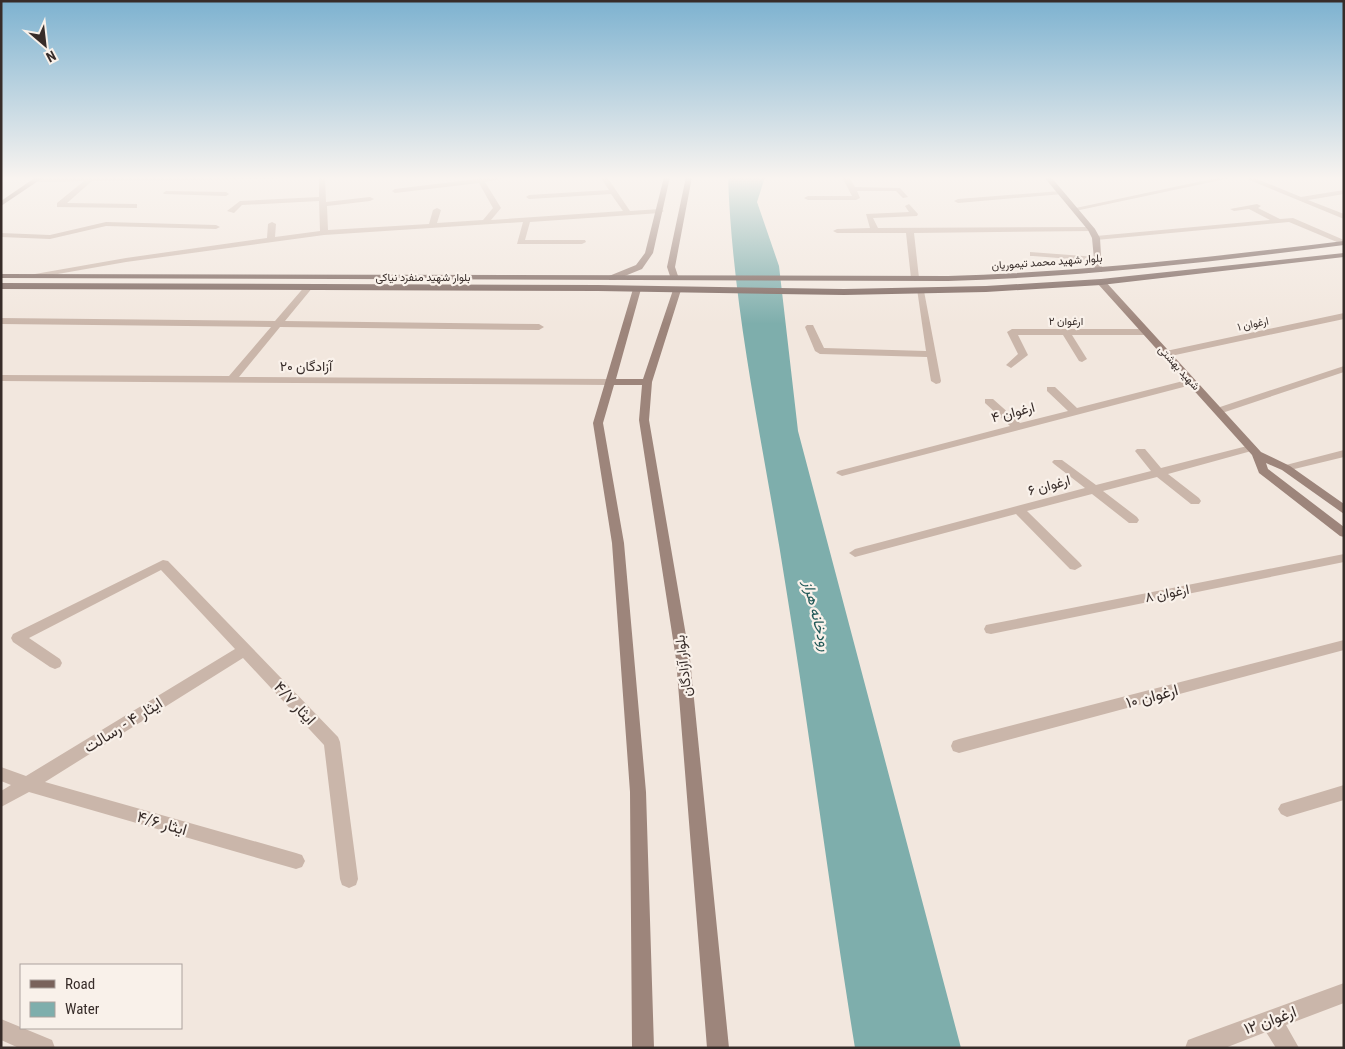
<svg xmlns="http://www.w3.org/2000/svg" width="1345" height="1049" font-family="'Roboto Condensed',Vazirmatn,sans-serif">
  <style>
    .water { fill: #7eaeac }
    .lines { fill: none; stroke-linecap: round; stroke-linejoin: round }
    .street { fill: #cab6aa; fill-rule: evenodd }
    .secondary { fill: #9d857b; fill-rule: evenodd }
    .primary { fill: #79625b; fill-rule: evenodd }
    .labels { text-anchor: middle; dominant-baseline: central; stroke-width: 4.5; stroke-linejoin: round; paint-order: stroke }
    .far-street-label { font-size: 11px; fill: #372c29; stroke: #f9f1ea }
    .street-label { font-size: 14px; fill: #372c29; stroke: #f9f1ea }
    .water-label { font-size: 15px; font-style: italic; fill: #205857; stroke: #f9f1ea }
    .near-street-label { font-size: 16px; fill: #372c29; stroke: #f9f1ea }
  </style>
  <rect width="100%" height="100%" fill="#f2e7de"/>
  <path class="water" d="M728 177H765L757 202 779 266 798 431 961 1048H855C830 895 811 741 786 588 765 452 733 316 728 177Z"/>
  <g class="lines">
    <g class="street">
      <path d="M95 177H281L278 179 92 181 67 203 137 204V208H134L57 207V203L84 181 38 182 35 180 38 178Z"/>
      <path d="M319 177H325L326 202 370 197 374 199 370 201 327 206 328 230 429 224 433 210 437 208 441 210 437 223 483 220 493 208 479 183 395 193 392 191 395 189 477 179 476 177H512L485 182 501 208 491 220 623 211 611 194 529 199 526 197 529 195 609 190 600 177H607L630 211 660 209 664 211 660 213 530 222 525 240H585L586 242 582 244H517L523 222 324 235 126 262 35 278 31 276 35 274 126 258 267 238 268 224 272 222 276 224 275 237 320 231 319 201 242 205 234 213 227 211 240 201 319 197Z"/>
      <path d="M842 177H849L855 187 900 188 908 197 903 198 896 191H857L860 198 856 200H808L804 198 808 196H852Z"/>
      <path d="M1221 177H1235L1075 211 1071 209Z"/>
      <path d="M1242 177H1252L1301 197 1344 190V194L1308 200 1344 214V219Z"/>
      <path d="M166 191 226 192 229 194 226 196 164 194 163 193Z"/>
      <path d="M1061 191 1063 192V194L958 203 954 201 958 199Z"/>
      <path d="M909 204 918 214 917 216 873 218 878 228 1091 227 1095 229 1091 231 914 233 919 278 915 281 911 278 906 233H837L833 231 837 229 870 228 866 214 909 212 905 206Z"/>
      <path d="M1257 204 1261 206 1258 208 1280 219 1293 218 1344 240V245L1289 222 1096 240 1092 238 1096 236 1270 220 1249 209 1234 211 1230 209Z"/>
      <path d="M106 222 216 225 220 227 216 229 106 226 50 239 1 237V233L50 235Z"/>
      <path d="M1030 252 1097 257 1101 259 1097 261 1033 256H1030Z"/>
      <path d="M309 284 313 287 285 321 539 324 544 327 539 330 280 327 239 377 610 379 615 382 610 385 1 381V375L229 376 271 327 1 324V318L275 321 306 285Z"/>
      <path d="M917 289 924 291 941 381 940 383 936 384 931 381 927 357 820 354 815 351 805 327 807 325H813L824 348 926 351Z"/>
      <path d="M1344 313V319L1166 357 1161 354 1166 351Z"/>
      <path d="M1012 329H1146L1151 332 1146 335H1072L1087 359 1082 362 1079 361 1063 335H1018L1028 355 1011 368 1006 365 1018 354 1007 332Z"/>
      <path d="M1344 366V372L1222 413 1218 414 1213 411 1214 409Z"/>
      <path d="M1191 379 1196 382 1195 384 842 476 836 473 838 471 1010 426 985 403V399H993L1020 423 1068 411 1047 391V387H1055L1077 408Z"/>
      <path d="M1251 445 1255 446 1257 448 1255 450 1168 474 1199 498 1201 501 1199 504H1191L1157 477 1103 491 1137 517 1139 520 1137 523H1129L1092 494 1027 511 1080 563 1082 566 1075 570 1070 569 1016 514 855 557 849 553 855 549 1085 488 1054 464 1052 462 1054 460H1062L1096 485 1151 471 1135 451 1137 449H1145L1161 468Z"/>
      <path d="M1344 450V457L1286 471 1280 468 1282 466Z"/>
      <path d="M1344 554V562L991 634 986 633 984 629 986 625 991 624Z"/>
      <path d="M163 560 168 561 338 737 340 742 358 879 356 885 349 888 342 885 340 879 324 745 243 658 45 782 296 853 302 855 305 861 302 867 296 869 29 792 1 807V791L11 785 1 781V767L26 776 235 649 161 570 29 638 60 659 62 663 60 667 55 669 50 667 13 642 11 638 13 634Z"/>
      <path d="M1344 640V650L959 753 953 751 951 746 953 741 959 739Z"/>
      <path d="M1344 785V800L1287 817 1281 814 1278 809 1281 804Z"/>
      <path d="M1344 983V1003L1286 1025 1299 1048H1276L1266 1032 1225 1048H1185L1188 1040 1196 1037Z"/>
      <path d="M1 1019 52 1040 55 1048H19L1 1040Z"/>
    </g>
    <g class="secondary">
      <path d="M36 177H44L1 206V201Z"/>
      <path d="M664 177H670L653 253 642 269 615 280H609V276L636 265 645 253Z"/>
      <path d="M686 177H692L675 267 678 276 674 278 670 276 667 267Z"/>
      <path d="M1044 177H1051L1095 229 1100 238 1102 272 1095 270 1092 238 1088 230Z"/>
      <path d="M1098 280H1104L1261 452 1290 466 1344 504V514L1282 470 1266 463 1268 469 1344 527V537L1340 536 1259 473 1252 455 1098 284Z"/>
      <path d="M637 286 641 289 616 379H643L673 290 677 287 681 290 652 382 649 420 690 659 729 1048H707L676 659 639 420 642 385H614L603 423 624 543 646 792 654 1048H632L630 792 612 543 593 423 633 289Z"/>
    </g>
    <g class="primary">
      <path d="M1344 241V245C1212 262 1081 277 948 281L1 278V274L948 276C1081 272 1212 257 1344 241Z"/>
      <path d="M1344 253V257L1101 285 986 292 844 295 598 291 1 289V283L598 285 844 289 986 286 1101 279Z"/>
    </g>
  </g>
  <linearGradient id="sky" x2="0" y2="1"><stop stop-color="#7db2d0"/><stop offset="0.55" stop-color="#f9f4f0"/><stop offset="1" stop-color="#f9f4f0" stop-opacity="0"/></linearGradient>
  <rect width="1345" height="324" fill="url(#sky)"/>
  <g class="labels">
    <g class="far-street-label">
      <text transform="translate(1047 262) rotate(-4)">بلوار شهید محمد تیموریان</text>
      <text x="423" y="277">بلوار شهید منفرد نیاکی</text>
      <text x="1066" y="321">ارغوان ۲</text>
      <text transform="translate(1253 324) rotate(-12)">ارغوان ۱</text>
      <text transform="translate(1179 368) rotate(48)">شهید بهشتی</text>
    </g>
    <g class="street-label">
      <text x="306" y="366">آزادگان ۲۰</text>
      <text transform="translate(1013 412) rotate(-15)">ارغوان ۴</text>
      <text transform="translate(1049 485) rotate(-15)">ارغوان ۶</text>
      <text transform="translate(1167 593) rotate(-11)">ارغوان ۸</text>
      <text transform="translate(683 666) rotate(-97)">بلوار آزادگان</text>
    </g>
    <g class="water-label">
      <text transform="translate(817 616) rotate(76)">رودخانه هراز</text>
    </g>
    <g class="near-street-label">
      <text transform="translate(1152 696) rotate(-15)">ارغوان ۱۰</text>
      <text transform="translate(295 703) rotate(47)">ایثار ۴/۷</text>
      <text transform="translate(123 725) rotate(-32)">ایثار ۴ - رسالت</text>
      <text transform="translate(162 823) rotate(16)">ایثار ۴/۶</text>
      <text transform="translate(1270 1020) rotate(-20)">ارغوان ۱۲</text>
    </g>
  </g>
  <rect width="1345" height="1049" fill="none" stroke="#372c29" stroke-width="5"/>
  <rect x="20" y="964" width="162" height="65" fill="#f9f1ea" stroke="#aba29d"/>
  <rect x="30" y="980" width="25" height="8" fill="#79625b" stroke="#aba29d"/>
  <text x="65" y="989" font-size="15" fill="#372c29">Road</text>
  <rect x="30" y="1002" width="25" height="15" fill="#7eaeac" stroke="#aba29d"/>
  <text x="65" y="1014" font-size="15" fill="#372c29">Water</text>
  <g transform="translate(45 45) rotate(152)" stroke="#f9f1ea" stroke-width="4" paint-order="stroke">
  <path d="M0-4L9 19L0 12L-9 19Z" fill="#372c29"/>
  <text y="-8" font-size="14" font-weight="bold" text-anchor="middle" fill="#372c29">N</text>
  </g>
</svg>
